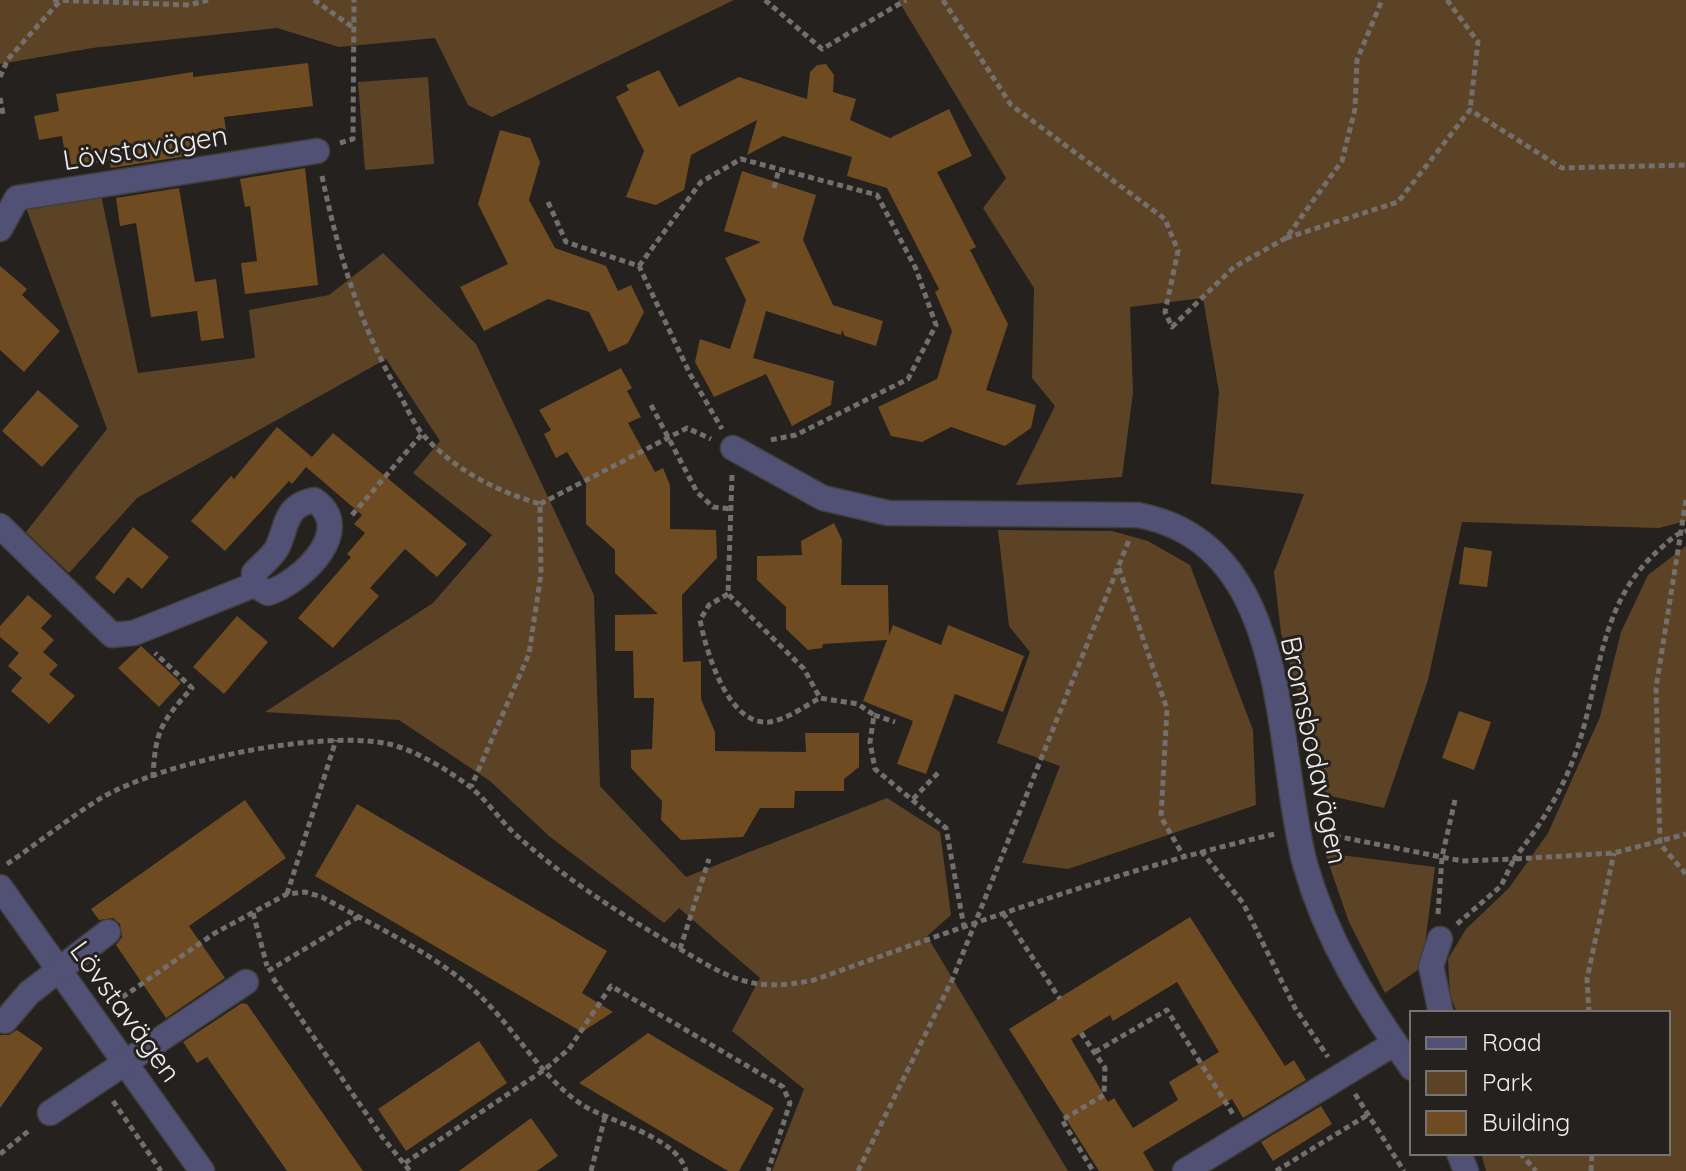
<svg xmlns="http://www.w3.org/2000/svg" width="1686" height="1171" font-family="Quicksand,sans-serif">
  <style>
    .green { fill: #5d4325 }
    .building { fill: #6e4b20; fill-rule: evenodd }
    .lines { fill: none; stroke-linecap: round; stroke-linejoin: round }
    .minor-casing { stroke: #413e3c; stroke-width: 27 }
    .path { stroke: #726f6d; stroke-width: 5; stroke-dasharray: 6 4; stroke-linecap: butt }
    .minor { stroke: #515176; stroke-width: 24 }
    .labels { text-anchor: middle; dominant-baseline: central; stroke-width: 6; stroke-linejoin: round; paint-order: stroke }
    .street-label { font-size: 28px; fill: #f0eeec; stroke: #24211f }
  </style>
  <rect width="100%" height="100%" fill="#24211f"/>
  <g class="green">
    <path d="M0 0H734L492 117 468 105 435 38 339 47 277 28 92 48 0 64Z"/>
    <path d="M898 0H1686V521L1659 528 1462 522 1428 680 1384 808 1326 795 1281 633 1274 572 1304 494 1211 484 1219 392 1203 298 1130 307 1133 393 1122 477 1016 485 1055 406 1032 378 1034 288 983 208 1006 178Z"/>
    <path d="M428 77 434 164 365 170 358 82Z"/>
    <path d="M101 195 138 373 255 358 249 310 329 295 383 253 476 344 594 595 600 786 686 877 887 798 940 832 951 915 927 936 1068 1171H772L804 1089 732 1031 760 978 679 908 664 923 549 836 490 781 399 720 265 712 433 603 492 535 413 473 440 441 386 359 137 498 69 573 26 532 107 429 25 205Z"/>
    <path d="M998 530 1112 531 1148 541 1190 565 1253 730 1256 805 1068 869 1022 863 1060 766 997 743 1030 652 1009 626Z"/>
    <path d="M1686 546V1171H1486L1481 1153H1668V1013H1457L1450 995 1448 959 1466 929 1509 888 1548 833 1600 717 1621 632 1648 575Z"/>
    <path d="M1325 853 1435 867 1422 967 1385 993 1349 922Z"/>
  </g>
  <g class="building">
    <path d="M308 63 313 106 224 117 226 130 190 135 193 155 111 168 109 161 67 167 62 136 39 140 34 116 59 111 56 94 193 72V77Z"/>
    <path d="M826 64 834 75 833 92 856 99 850 120 890 138 949 109 972 156 937 172 976 247 970 250 1008 324 986 390 1036 405 1031 428 1005 446 951 427 922 442 891 436 878 407 937 379 952 331 935 292 939 289 887 188 847 176 852 157 783 136 747 155 757 120 691 155 684 190 656 205 626 197 644 151 616 97 629 90 626 85 659 70 679 107 739 77 807 99 810 72 817 65Z"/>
    <path d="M500 130 530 138 540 162 529 200 555 248 606 266 618 291 631 285 644 312 628 343 609 352 589 312 548 299 484 331 460 287 508 264 478 204Z"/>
    <path d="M305 168 318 285 245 294 241 263 257 261 250 206 245 207 240 179Z"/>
    <path d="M742 171 816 195 803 240 833 305 883 321 876 346 845 336 842 330 841 335 766 311 753 358 834 381 831 405 792 426 766 374 714 397 695 362 700 339 730 349 746 300 725 258 761 242 724 231Z"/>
    <path d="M179 188 195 282 216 279 224 338 201 341 197 311 151 317 136 223 120 226 116 198Z"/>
    <path d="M0 266 27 289 22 295 60 331 24 372 0 350Z"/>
    <path d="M621 368 632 388 627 391 641 417 628 423 655 472 663 468 670 485V529L716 530 717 558 682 595 683 662 701 661V699L715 732V751L806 752 805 733H859V767L844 779V791H795L794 808H760L743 837 681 840 661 820 662 801 631 768V750L652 749 654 698H634L633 651H615V615L658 614 615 573V550L586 524V483L567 452 556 458 544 434 551 430 539 410Z"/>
    <path d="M38 390 79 426 42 467 2 431Z"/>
    <path d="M277 427 312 457 333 433 467 544 437 577 405 549 370 588 379 596 333 648 298 618 351 557 347 554 365 533 354 524 362 515 306 467 292 484 289 481 225 551 191 521 231 476 234 479Z"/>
    <path d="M834 523 842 540 841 585H888L889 635 893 625 941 645 948 625 1024 656 1003 712 955 694 926 774 897 764 913 721 863 701 887 640 823 644 822 648 808 650 786 629V607L757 580V556L802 555 801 541Z"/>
    <path d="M133 527 169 557 142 589 128 577 114 594 95 578Z"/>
    <path d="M1464 547 1492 551 1487 587 1459 584Z"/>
    <path d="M28 595 52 616 41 628 54 640 43 652 58 665 49 674 75 696 49 724 11 691 22 678 8 666 19 653 0 637V626Z"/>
    <path d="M237 616 268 642 224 694 193 667Z"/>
    <path d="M141 646 181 683 159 707 118 668Z"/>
    <path d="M1459 711 1491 722 1474 770 1442 758Z"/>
    <path d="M245 800 286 858 189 926 225 978 166 1018 116 945 122 937 120 924 113 918 99 920 91 909Z"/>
    <path d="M357 804 607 951 582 993 613 1012 582 1032 315 876Z"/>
    <path d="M1190 917 1285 1066 1294 1060 1306 1080 1243 1118 1232 1099 1143 1152 1154 1171H1099L1009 1029ZM1177 982 1219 1052 1169 1082 1178 1100 1133 1128 1114 1098 1108 1102 1071 1039 1110 1015 1113 1021Z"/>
    <path d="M242 1003 247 1004 363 1171H287L207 1057 197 1063 183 1042Z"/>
    <path d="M17 1030 43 1048 0 1108V1035H9Z"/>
    <path d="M648 1033 774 1108 739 1171H728L579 1083Z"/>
    <path d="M479 1041 507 1083 406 1151 378 1109Z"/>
    <path d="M1321 1106 1332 1124 1273 1161 1261 1142Z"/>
    <path d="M531 1118 558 1156 537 1171H459Z"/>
  </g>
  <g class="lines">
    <g class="minor-casing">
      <g id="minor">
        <path d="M0 229 17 198 317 151"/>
        <path d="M733 448 823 498 888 513 1138 515C1293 544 1274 747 1305 864 1327 942 1366 1002 1412 1068"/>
        <path d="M0 526 112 635 134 633 254 585V573C261 565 272 557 277 548 288 525 284 506 314 500 357 529 302 582 268 593L254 585"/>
        <path d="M0 887 202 1171"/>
        <path d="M1440 939 1431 966 1441 1013"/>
        <path d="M5 1021 29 993 108 932"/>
        <path d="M50 1113 246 982"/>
        <path d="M1459 1153 1466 1171"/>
        <path d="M1185 1171 1395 1043"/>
      </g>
    </g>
    <g class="path">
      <path d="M53 0 189 5 208 0"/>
      <path d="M314 0 354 28"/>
      <path d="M765 0 822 49 906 0"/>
      <path d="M943 0 1011 105 1165 219 1178 251 1165 312 1172 327 1234 267 1286 238 1342 161 1355 109 1357 60 1382 0"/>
      <path d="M1447 0 1478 42 1470 110"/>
      <path d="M0 77 8 59 59 2"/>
      <path d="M0 98 3 114"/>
      <path d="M340 143 353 139 354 0"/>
      <path d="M322 176C338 253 360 326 400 395 407 408 414 425 425 437 457 471 496 491 540 504L541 574 529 654 471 787"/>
      <path d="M774 188 779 169"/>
      <path d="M548 202 566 242 639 266 690 374 722 429"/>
      <path d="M1286 238 1398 202 1470 110 1562 168 1686 165"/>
      <path d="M639 266 701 182 741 159 877 195 916 269 936 325 908 379 796 435 770 440"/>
      <path d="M651 405 697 492 713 507 731 509"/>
      <path d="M732 475 728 594 804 669 820 698 858 704 874 715 870 742 875 769 946 828 964 927"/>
      <path d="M1686 500 1656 688 1660 844 1686 874"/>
      <path d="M540 504 687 428 711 439"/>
      <path d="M352 515 422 434"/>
      <path d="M1119 568 1167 709 1161 817 1184 857"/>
      <path d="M728 594 709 605 700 620C706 651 728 726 769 722 786 720 805 706 820 698"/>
      <path d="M874 715 895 722"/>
      <path d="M153 778C155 731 161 722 192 688L155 653"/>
      <path d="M913 799 939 772"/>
      <path d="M1325 834 1462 861 1514 859C1537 829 1557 800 1571 765 1602 691 1593 606 1661 548 1669 541 1676 533 1686 531"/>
      <path d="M1201 851 1243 903 1295 1008 1328 1057"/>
      <path d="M7 864C38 843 69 818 101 798 163 762 319 729 389 744 417 751 446 769 469 786 486 799 499 819 515 834 564 878 616 911 673 945 727 976 748 994 814 980 966 926 1117 870 1275 834"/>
      <path d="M287 894 336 740"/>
      <path d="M253 913 267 966"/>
      <path d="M1003 913 1060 999"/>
      <path d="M1438 914 1442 857 1455 800"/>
      <path d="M1457 924 1501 886 1514 859 1614 853 1686 834"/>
      <path d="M680 949 709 859"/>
      <path d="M268 971 358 917"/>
      <path d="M273 978 383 1138 410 1171"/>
      <path d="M114 1003 215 933 287 894 305 892 322 897C374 926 434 953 477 993 514 1027 539 1075 581 1104 608 1122 677 1136 686 1171"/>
      <path d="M1589 1013 1587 979 1614 853"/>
      <path d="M1081 1033 1105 1068 1104 1095 1062 1120 1093 1171"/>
      <path d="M1095 1052 1167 1010 1233 1114"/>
      <path d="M1355 1094 1404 1171"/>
      <path d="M113 1101 161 1171"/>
      <path d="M1520 1153 1536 1171"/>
      <path d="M0 1154 31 1129"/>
      <path d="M405 1163 544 1070 569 1049 611 986 783 1087 790 1103 768 1171"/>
      <path d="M591 1171 606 1113"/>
      <path d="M858 1171 953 978 1129 540"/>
      <path d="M1276 1171 1369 1114"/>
      <path d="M1591 1171 1592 1153"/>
    </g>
    <use href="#minor" class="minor"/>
  </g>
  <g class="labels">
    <g class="street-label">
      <text transform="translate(145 147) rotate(-9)">Lövstavägen</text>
      <text transform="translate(1315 750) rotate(78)">Bromsbodavägen</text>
      <text transform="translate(126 1011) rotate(54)">Lövstavägen</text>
    </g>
  </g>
  <rect x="1410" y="1011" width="260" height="144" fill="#24211f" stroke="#767371" stroke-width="2"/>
  <rect x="1426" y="1037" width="40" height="12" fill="#515176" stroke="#767371" stroke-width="2"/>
  <text x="1482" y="1051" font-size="24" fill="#f0eeec">Road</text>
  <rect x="1426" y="1071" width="40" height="24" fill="#5d4325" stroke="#767371" stroke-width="2"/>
  <text x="1482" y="1091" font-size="24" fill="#f0eeec">Park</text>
  <rect x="1426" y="1111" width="40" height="24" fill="#6e4b20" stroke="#767371" stroke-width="2"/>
  <text x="1482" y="1131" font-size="24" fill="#f0eeec">Building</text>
</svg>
